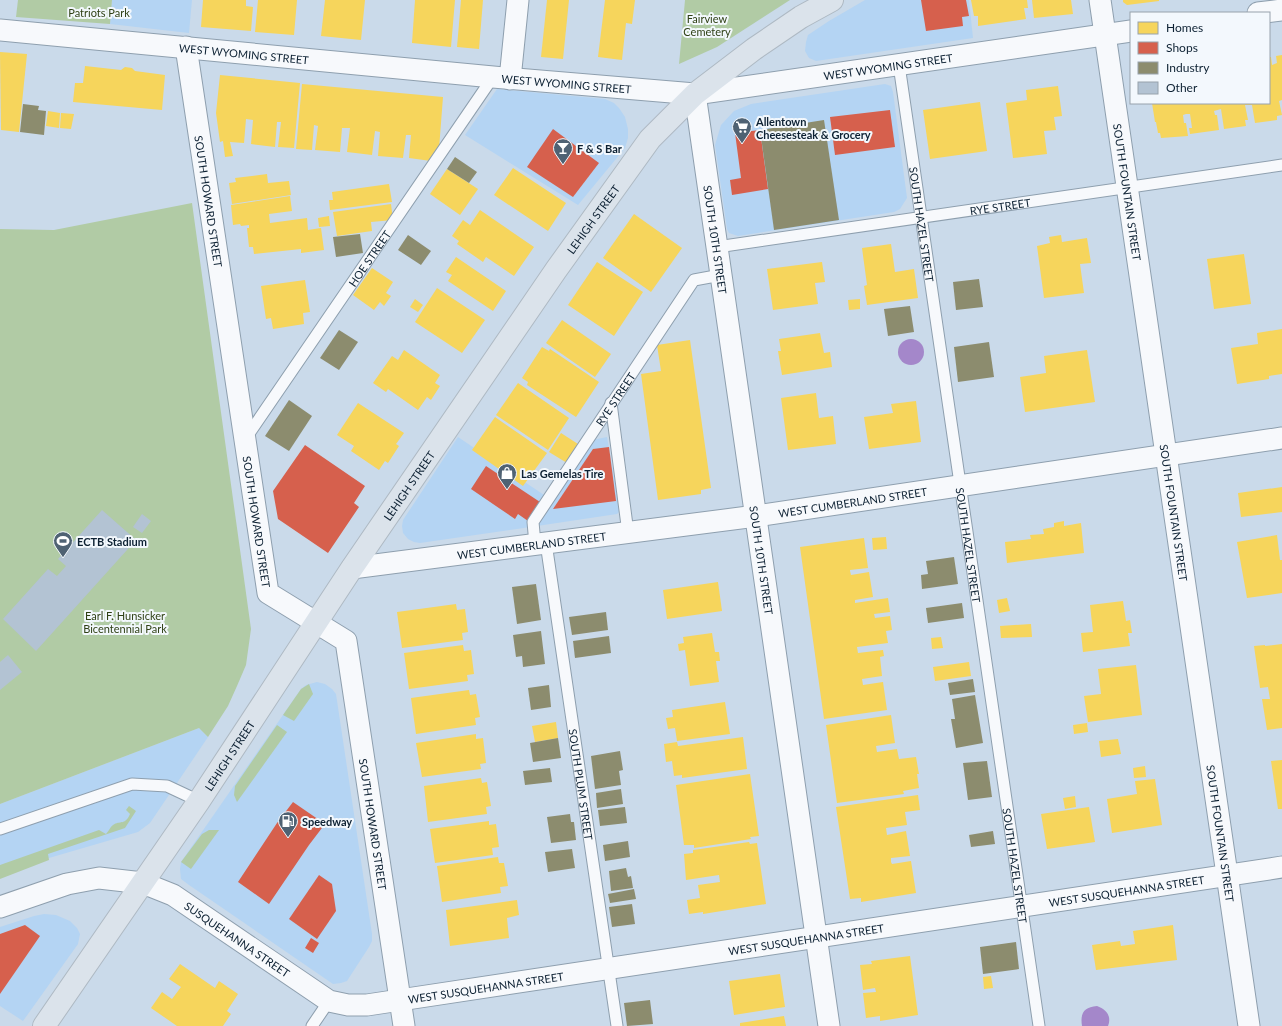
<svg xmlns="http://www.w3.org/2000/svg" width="1282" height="1026" font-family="Lato,sans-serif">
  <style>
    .built { fill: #b4d4f3 }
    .green { fill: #b1cba5 }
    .water { fill: #a487ca }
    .homes { fill: #f6d55c }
    .shops { fill: #d6604d }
    .industry { fill: #8c8c6e }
    .building { fill: #b3c3d3 }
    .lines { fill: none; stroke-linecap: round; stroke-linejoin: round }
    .lane-casing { stroke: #8e9fae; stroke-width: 13 }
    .street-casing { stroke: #8e9fae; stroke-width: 23 }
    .primary-casing { stroke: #aeb9c3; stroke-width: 24 }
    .lane { stroke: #f7f9fc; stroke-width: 11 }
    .street { stroke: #f7f9fc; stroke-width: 21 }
    .primary { stroke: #dbe3eb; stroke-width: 22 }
    .labels { text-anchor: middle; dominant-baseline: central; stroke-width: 4; stroke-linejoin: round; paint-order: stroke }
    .park-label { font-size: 11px; fill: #2f4015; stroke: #f3f8fd }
    .street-label { font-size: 11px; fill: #0d2133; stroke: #f3f8fd }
    .poi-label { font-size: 11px; font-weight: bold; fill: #0d2133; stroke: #f3f8fd; text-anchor: start }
  </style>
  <rect width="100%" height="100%" fill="#cadaea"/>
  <g class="built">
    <path d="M112 0H192L189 33 110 24Z"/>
    <path d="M865 0H969L973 38 816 61 809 58 805 51 806 42 808 35 829 21Z"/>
    <path d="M885 84 891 86 893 92 907 198 900 209 894 212 738 236 729 233 727 229 715 145 721 125 734 111 751 104Z"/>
    <path d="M497 89 605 99 614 103 619 108 625 117 628 129V138L625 148 578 205 465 135Z"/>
    <path d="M458 437 553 501 592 440 607 437 620 511 617 514 517 529 420 543 414 542 408 539 403 533 402 526 403 520Z"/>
    <path d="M317 682 325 684 332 689 336 694 372 934V941L369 947 347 981 341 983 333 984 189 885 181 879 180 869 181 862 301 689 306 685Z"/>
    <path d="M199 728 208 737 150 823 138 832 49 858 0 878V804Z"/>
    <path d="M44 914 56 915 70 921 77 928 80 934 78 944 23 1021 0 1006V927L34 916Z"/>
  </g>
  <g class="green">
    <path d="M18 0H112L110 24 16 17Z"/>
    <path d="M685 0H790L717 47 679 64Z"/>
    <path d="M192 203 251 629 246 665 237 686 228 706 208 737 199 728 0 804V229L54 230Z"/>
    <path d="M309 684 313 694 294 721 283 715 301 689Z"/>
    <path d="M277 725 287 732 237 802 234 795 235 786Z"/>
    <path d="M129 806 136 811 125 828 48 854 49 860 0 879V865L99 830 106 834C109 831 110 827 113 825 120 820 125 826 130 814L126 810Z"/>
    <path d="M209 830H219L191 869 181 862 202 834Z"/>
  </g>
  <g class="water">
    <circle cx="911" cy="352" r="13"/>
    <path d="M1097 1006C1106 1009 1112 1016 1108 1026H1082C1080 1013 1084 1007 1097 1006Z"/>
  </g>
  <g class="homes">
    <path d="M203 0H246V6L253 7 251 31 201 27Z"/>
    <path d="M258 0H297L294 35 255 32Z"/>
    <path d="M325 0H365L361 40 321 36Z"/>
    <path d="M415 0H455L451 47 412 43Z"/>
    <path d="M461 0H483L479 49 457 47Z"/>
    <path d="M547 0H569L563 59 541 57Z"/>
    <path d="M605 0H635L632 24 626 23 622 60 598 57Z"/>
    <path d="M971 0H1027L1028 8H1024L1026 19 978 26V16H974Z"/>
    <path d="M1032 0H1071L1073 14 1034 18Z"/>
    <path d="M1123 0H1159V1L1127 5 1123 2Z"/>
    <path d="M0 52 27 54 19 132 1 130Z"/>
    <path d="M1282 55V100L1279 101 1282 115 1277 116V120L1255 123 1252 105H1245L1248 120H1245L1246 126 1224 129 1221 109 1214 111 1215 115H1217L1219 130 1190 134 1189 128H1192L1190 114H1186L1183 115 1184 123H1186L1188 136 1161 138 1160 133H1158L1156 122H1155L1152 103H1269V57H1271L1272 65 1277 63 1276 56Z"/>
    <path d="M85 66 121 70 125 67 132 68 135 71 165 75 162 110 73 102 75 83H83Z"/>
    <path d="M220 75 300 83 294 148 278 147 281 122H277L275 147 251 144 253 120 246 119 244 143 230 142 233 156 225 157 223 141 220 142 216 113Z"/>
    <path d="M302 84 443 97 439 149 431 161 409 158 411 135H406L403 158 378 156 380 132 375 131 372 155 347 152 350 128H342L340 152 315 150 318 126 314 125 312 150 296 149Z"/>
    <path d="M1058 86 1062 116 1054 117 1056 130 1044 131 1047 154 1013 158 1006 103 1027 100 1026 90Z"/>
    <path d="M980 102 987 151 930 159 923 110Z"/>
    <path d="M48 111 60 113 59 128 46 126Z"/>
    <path d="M61 113 74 114 71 129 60 128Z"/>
    <path d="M513 168 566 203 548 231 494 195Z"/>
    <path d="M447 169 478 189 460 215 430 194Z"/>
    <path d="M267 174 268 183 289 181 291 195 232 204 229 183 236 182 235 178Z"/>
    <path d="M389 184 392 202 330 210 329 200H333L332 192Z"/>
    <path d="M290 196 292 211 269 214 270 223 307 218 308 230 321 228 324 250 301 253V249L254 254 253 247H249L247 228H249V225L241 226 240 224 233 225 231 205Z"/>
    <path d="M391 204 393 220 371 222 372 231 337 236 333 212Z"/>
    <path d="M480 210 534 247 514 276 486 257 483 262 457 244 459 241 452 236 463 220 470 225Z"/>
    <path d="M634 214 682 248 651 292 603 258Z"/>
    <path d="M329 216 330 226 319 227 318 218Z"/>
    <path d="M1061 235 1062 242 1087 238 1091 263 1080 264 1084 293 1044 298 1037 246 1050 243 1049 237Z"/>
    <path d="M891 244 895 272 914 269 918 298 867 305 864 286 867 285 862 248Z"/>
    <path d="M1244 254 1251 304 1214 309 1207 259Z"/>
    <path d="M456 257 506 291 493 311 448 281 452 275 446 272Z"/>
    <path d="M597 262 643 292 614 336 568 305Z"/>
    <path d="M822 262 825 282 815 283 818 304 773 310 767 269Z"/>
    <path d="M372 268 393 282 386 293 391 296 384 306 380 302 374 310 353 295Z"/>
    <path d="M305 280 310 312 303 313 304 324 273 329 271 318 266 319 261 286Z"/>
    <path d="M437 288 485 320 462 353 415 322Z"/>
    <path d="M415 299 423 305 418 312 410 307Z"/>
    <path d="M860 299V309L849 310 848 300Z"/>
    <path d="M562 320 611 354 595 377 546 343Z"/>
    <path d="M1282 329V374L1269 376V379L1237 384 1231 348 1258 344 1257 333Z"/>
    <path d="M820 333 824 353 830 352 832 367 782 375 778 351H781L779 339Z"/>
    <path d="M690 340 711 488 701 490V494L658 500 641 374 661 371 657 345Z"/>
    <path d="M542 347 549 351 550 349 599 382 576 417 527 385 528 382 522 378Z"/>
    <path d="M404 350 440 375 435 383 440 386 431 400 427 397 418 410 388 389 386 392 373 383 392 356 398 360Z"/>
    <path d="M1087 350 1095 402 1025 412 1020 377 1046 373 1044 356Z"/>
    <path d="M518 383 569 418 548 450 496 415Z"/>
    <path d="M816 393 819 418 833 416 836 444 788 450 781 398Z"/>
    <path d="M916 401 921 442 869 449 864 417 893 413 891 404Z"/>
    <path d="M358 403 404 433 396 444 399 446 388 463 385 461 379 470 351 451 354 446 337 435Z"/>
    <path d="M495 417 547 453 523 486 472 450Z"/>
    <path d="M561 433 578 444 567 463 549 452Z"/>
    <path d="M1282 487V512L1241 517 1238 493Z"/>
    <path d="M1064 521V526L1081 523 1084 553 1007 563 1005 542 1031 539 1030 535 1044 534 1043 529 1054 527V523Z"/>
    <path d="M1277 535 1280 560H1282V593L1247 598 1237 542Z"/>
    <path d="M886 537 887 549 873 550 872 538Z"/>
    <path d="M864 538 868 568 850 570V571L851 575 869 572 873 597 855 600V603L888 598 890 612 874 614 875 618 890 616 892 630 886 631 888 643 857 647 858 653 883 650 884 656 880 657 882 676 862 679 863 685 883 682 887 710 824 719 800 547Z"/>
    <path d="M718 582 722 611 667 619 663 590Z"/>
    <path d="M1007 598 1010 611 999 613 997 600Z"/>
    <path d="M1123 601 1126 621 1130 620 1132 633H1128L1130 646 1083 652 1081 633 1093 632 1090 605Z"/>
    <path d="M456 604 457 610 465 609 468 632 462 633 463 640 402 648 397 612Z"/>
    <path d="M1031 624 1032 637 1001 638 1000 626Z"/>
    <path d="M712 633 715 652H719L720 661H716L719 682 690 686 685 650 679 651 678 644 684 643 683 637Z"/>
    <path d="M941 637 943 648 932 649 931 638Z"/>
    <path d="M1282 644V728L1267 730 1262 699H1270L1268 687 1260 688 1254 646 1265 645V646Z"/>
    <path d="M463 645 464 651 471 650 474 674 467 675 468 681 409 689 404 653Z"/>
    <path d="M969 662 971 676 935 681 933 667Z"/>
    <path d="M1136 665 1142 715 1088 722 1084 696 1101 694 1098 669Z"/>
    <path d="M469 690 470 695 476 694 480 717 475 718 476 725 416 734 411 698Z"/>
    <path d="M725 702 730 734 677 741 675 728 668 729 666 718 673 717 672 710Z"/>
    <path d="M891 715 895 743 876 746 877 752 897 749 899 759 916 757 919 774H917L919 788 903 791 904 794 837 803 826 725Z"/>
    <path d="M556 722 558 738 535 742 532 726Z"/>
    <path d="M1087 723 1088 732 1074 734 1073 725Z"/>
    <path d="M476 734V739L483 738 486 763 480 764 481 769 422 777 416 743Z"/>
    <path d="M743 737 747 769 682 778V775L674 776 672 761 666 762 664 744 677 742 678 746Z"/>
    <path d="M1118 739 1121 754 1101 757 1099 741Z"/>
    <path d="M1282 760V809H1278L1271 761Z"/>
    <path d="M1145 766 1146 777 1134 778 1133 768Z"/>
    <path d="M750 774 759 836 750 837 751 839 694 848V845H684L676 785Z"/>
    <path d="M481 778 482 783 487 782 491 806 486 807 487 814 428 822 424 786Z"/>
    <path d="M1155 779 1162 825 1112 833 1107 799 1137 794 1135 781Z"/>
    <path d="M918 795 920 810 905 812 907 825 886 828 887 835 906 831 910 856 891 858V862L892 864 911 861 916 893 861 902V898L850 899 836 807Z"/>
    <path d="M1075 796 1076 807 1065 809 1063 798Z"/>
    <path d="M1089 807 1095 842 1047 849 1041 814Z"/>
    <path d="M489 821V825L496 824 499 847 492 848 493 855 435 863 430 829Z"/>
    <path d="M749 842 750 844 757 843 766 904 703 914V912L689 914 687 900 700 898 698 885 720 882 719 875 686 880 684 854 693 853V850Z"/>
    <path d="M498 857 499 863H504L508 886 500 887 501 893 442 902 437 866Z"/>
    <path d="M517 900 519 915 507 918 509 938 450 946 446 910Z"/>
    <path d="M1173 925 1177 960 1096 970 1092 945 1120 941 1121 946 1135 944 1133 931Z"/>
    <path d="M910 956 918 1015 880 1021V1016L866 1018 863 993 876 992 875 988 863 990 860 965 872 964 871 961Z"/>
    <path d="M180 964 215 988 219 981 238 994 227 1011 231 1014 223 1026H177L151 1008 162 992 172 999 181 987 169 979Z"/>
    <path d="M780 974 785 1007 734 1015 729 981Z"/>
    <path d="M991 976 993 988 984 989 983 977Z"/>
    <path d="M784 1016 786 1026H740V1023Z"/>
  </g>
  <g class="shops">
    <path d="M921 0H966L969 16 962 17 963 26 926 31Z"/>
    <path d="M890 110 895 147 835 155 830 117Z"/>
    <path d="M553 129 599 163 573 197 527 167Z"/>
    <path d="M760 130 768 189 732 195 730 180 741 178 735 133Z"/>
    <path d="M305 445 365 486 354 503 359 507 328 553 278 519 273 491Z"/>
    <path d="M609 447 616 501 553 509 593 449Z"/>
    <path d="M486 466 540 502 528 521 518 514 515 519 471 489Z"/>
    <path d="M293 802 325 824 309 845 269 904 238 882 277 823Z"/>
    <path d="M319 875 332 884 336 911 317 939 289 919Z"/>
    <path d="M25 925 40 936 0 994V934Z"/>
    <path d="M311 938 319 943 313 953 305 948Z"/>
  </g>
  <g class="industry">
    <path d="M23 104 39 106 38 110 46 111 44 135 20 132Z"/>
    <path d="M824 120 839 220 774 230 760 130Z"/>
    <path d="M455 157 477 172 469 183 447 169Z"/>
    <path d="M360 234 363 253 336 257 333 237Z"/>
    <path d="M408 235 431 251 421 265 398 250Z"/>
    <path d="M979 279 983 307 956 310 953 282Z"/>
    <path d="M910 306 914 332 888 336 884 309Z"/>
    <path d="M339 330 358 342 339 370 320 358Z"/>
    <path d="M989 342 994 377 958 382 954 347Z"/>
    <path d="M289 400 312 416 289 451 265 436Z"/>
    <path d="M954 557 958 584 922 589 921 575 928 574 926 561Z"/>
    <path d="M536 584 541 620 517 624 512 587Z"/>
    <path d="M962 603 964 618 928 623 926 608Z"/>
    <path d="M606 612 608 630 572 635 569 617Z"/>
    <path d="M541 631 545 664 523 667 522 656 516 657 513 635Z"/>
    <path d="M609 636 611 653 575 658 573 641Z"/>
    <path d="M973 679 975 692 950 695 948 683Z"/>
    <path d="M549 685 551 707 531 710 528 688Z"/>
    <path d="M975 695 983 743 956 748 951 719H955L952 699Z"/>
    <path d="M558 738 561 758 533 762 530 743Z"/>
    <path d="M620 751 623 770 619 771 621 785 595 789 591 756Z"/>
    <path d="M987 761 992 797 968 800 963 763Z"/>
    <path d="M550 768 552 782 525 785 523 771Z"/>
    <path d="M621 789 623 804 597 808 596 793Z"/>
    <path d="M625 807 627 823 600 826 598 810Z"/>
    <path d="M570 814 571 822H574L576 840 551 843 547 817Z"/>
    <path d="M993 831 995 844 971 847 969 835Z"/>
    <path d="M628 841 630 857 605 861 603 845Z"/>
    <path d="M572 849 575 868 548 872 545 852Z"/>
    <path d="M626 868 628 877 631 876 633 888 611 891 609 871Z"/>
    <path d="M634 889 636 899 610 903 608 894Z"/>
    <path d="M632 904 635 924 612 927 609 907Z"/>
    <path d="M1016 942 1019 969 983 974 980 947Z"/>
    <path d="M650 1000 653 1024 627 1026 624 1003Z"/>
  </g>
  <g class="building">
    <path d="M102 510 136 540 36 651 3 619 48 569 57 576 66 566 58 559Z"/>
    <path d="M142 514 151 521 142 533 133 527Z"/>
    <path d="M8 655 22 672 0 690V662Z"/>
  </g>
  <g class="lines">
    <g class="lane-casing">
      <g id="lane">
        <path id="s1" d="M899 65 1039 1026"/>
        <path id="s2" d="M717 247 1282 165"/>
        <path d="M611 403 628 533"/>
        <path id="s3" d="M246 438 493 77"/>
        <path id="s4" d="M546 543 617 1026"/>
        <path id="s5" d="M535 544 533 522 694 280 721 275"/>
        <path d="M0 829 132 784 167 786 199 801"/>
        <path d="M312 1026 329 1001"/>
      </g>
    </g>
    <g class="street-casing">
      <g id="street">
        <path id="s6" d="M1100 0 1249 1026"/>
        <path d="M1258 13 1282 10"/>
        <path id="s7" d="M0 30 493 77 695 94 1131 31"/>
        <path id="s8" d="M186 47 268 593 346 641 404 1026"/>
        <path d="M510 79 518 0"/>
        <path id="s9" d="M695 94 829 1026"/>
        <path id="s10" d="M352 568 756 516 1282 438"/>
        <path id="s11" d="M0 907 67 884 99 878 143 883 173 895 329 1001 348 1005H367L1282 867"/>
      </g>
    </g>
    <g class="primary-casing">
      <g id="primary">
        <path id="s12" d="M44 1026 199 801 352 568 556 270 650 139 695 94 754 49 801 17 832 0"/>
      </g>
    </g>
    <use href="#lane" class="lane"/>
    <use href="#street" class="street"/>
    <use href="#primary" class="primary"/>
  </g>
  <defs>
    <g id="supermarket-pin" transform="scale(1)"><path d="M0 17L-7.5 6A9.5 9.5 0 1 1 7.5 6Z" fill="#4f6273" stroke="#f3f8fd"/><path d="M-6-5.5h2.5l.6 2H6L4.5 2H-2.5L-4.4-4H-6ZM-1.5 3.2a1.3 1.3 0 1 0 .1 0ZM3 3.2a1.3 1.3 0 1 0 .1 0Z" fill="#fff"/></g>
    <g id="bar-pin" transform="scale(1)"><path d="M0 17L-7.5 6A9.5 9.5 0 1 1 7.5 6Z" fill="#4f6273" stroke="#f3f8fd"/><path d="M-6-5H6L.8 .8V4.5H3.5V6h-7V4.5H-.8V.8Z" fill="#fff"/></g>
    <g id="shop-pin" transform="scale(1)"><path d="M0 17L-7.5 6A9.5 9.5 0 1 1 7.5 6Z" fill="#4f6273" stroke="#f3f8fd"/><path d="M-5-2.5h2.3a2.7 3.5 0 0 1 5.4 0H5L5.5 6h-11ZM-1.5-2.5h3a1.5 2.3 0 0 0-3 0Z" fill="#fff"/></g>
    <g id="stadium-pin" transform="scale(1)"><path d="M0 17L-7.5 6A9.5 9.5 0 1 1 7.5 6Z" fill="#4f6273" stroke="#f3f8fd"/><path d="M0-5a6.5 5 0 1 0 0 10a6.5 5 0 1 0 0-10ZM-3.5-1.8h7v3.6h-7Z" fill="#fff"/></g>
    <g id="fuel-pin" transform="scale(1)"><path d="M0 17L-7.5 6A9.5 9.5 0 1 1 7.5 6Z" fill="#4f6273" stroke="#f3f8fd"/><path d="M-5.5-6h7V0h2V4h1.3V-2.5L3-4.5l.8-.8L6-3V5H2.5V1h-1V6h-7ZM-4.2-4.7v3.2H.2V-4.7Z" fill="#fff"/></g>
  </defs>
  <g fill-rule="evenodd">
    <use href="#supermarket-pin" x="742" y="127"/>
    <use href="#bar-pin" x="563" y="148"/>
    <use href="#shop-pin" x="507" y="473"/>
    <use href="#stadium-pin" x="63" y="541"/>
    <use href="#fuel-pin" x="288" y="821"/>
  </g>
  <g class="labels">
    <g class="park-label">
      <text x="99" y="12">Patriots Park</text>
      <text x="707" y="18">Fairview<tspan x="707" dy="13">Cemetery</tspan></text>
      <text x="125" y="615">Earl F. Hunsicker<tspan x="125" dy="13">Bicentennial Park</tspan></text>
    </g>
    <g class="street-label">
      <text stroke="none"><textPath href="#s7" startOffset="245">WEST WYOMING STREET</textPath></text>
      <text stroke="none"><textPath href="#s7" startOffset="893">WEST WYOMING STREET</textPath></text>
      <text stroke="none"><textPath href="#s7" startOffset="569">WEST WYOMING STREET</textPath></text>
      <text stroke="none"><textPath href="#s6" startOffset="194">SOUTH FOUNTAIN STREET</textPath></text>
      <text stroke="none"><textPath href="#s8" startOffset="156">SOUTH HOWARD STREET</textPath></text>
      <text stroke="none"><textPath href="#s2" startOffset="286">RYE STREET</textPath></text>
      <text stroke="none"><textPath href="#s12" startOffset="976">LEHIGH STREET</textPath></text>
      <text stroke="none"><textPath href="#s1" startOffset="161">SOUTH HAZEL STREET</textPath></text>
      <text stroke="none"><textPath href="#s9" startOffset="147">SOUTH 10TH STREET</textPath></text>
      <text stroke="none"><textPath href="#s3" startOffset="218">HOE STREET</textPath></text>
      <text stroke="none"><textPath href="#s5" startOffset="170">RYE STREET</textPath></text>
      <text stroke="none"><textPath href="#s12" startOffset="652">LEHIGH STREET</textPath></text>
      <text stroke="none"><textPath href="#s10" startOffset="505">WEST CUMBERLAND STREET</textPath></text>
      <text stroke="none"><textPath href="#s6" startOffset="518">SOUTH FOUNTAIN STREET</textPath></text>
      <text stroke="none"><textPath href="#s8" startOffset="480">SOUTH HOWARD STREET</textPath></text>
      <text stroke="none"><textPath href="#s10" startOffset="181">WEST CUMBERLAND STREET</textPath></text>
      <text stroke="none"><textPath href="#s1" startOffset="485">SOUTH HAZEL STREET</textPath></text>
      <text stroke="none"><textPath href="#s9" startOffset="471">SOUTH 10TH STREET</textPath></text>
      <text stroke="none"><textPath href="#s12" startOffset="328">LEHIGH STREET</textPath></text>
      <text stroke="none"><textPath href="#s4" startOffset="244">SOUTH PLUM STREET</textPath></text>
      <text stroke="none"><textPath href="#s8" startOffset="829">SOUTH HOWARD STREET</textPath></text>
      <text stroke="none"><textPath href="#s6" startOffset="842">SOUTH FOUNTAIN STREET</textPath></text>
      <text stroke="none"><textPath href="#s1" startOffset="809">SOUTH HAZEL STREET</textPath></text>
      <text stroke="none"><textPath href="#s11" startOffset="1175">WEST SUSQUEHANNA STREET</textPath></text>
      <text stroke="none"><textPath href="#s11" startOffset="851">WEST SUSQUEHANNA STREET</textPath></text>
      <text stroke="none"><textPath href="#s11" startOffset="258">SUSQUEHANNA STREET</textPath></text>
      <text stroke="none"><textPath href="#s11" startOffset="527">WEST SUSQUEHANNA STREET</textPath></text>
    </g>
    <g class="poi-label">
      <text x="756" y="121">Allentown<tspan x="756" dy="13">Cheesesteak &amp; Grocery</tspan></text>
      <text x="577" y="148">F &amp; S Bar</text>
      <text x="521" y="473">Las Gemelas Tire</text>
      <text x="77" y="541">ECTB Stadium</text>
      <text x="302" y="821">Speedway</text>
    </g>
  </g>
  <rect x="1130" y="12" width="140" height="92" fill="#f3f8fd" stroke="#97a2ac"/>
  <rect x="1138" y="22" width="20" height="12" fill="#f6d55c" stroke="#97a2ac"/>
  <text x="1166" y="32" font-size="12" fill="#0d2133">Homes</text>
  <rect x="1138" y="42" width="20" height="12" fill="#d6604d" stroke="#97a2ac"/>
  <text x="1166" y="52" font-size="12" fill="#0d2133">Shops</text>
  <rect x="1138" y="62" width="20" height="12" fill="#8c8c6e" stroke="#97a2ac"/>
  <text x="1166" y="72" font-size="12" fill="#0d2133">Industry</text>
  <rect x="1138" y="82" width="20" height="12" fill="#b3c3d3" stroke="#97a2ac"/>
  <text x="1166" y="92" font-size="12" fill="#0d2133">Other</text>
</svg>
